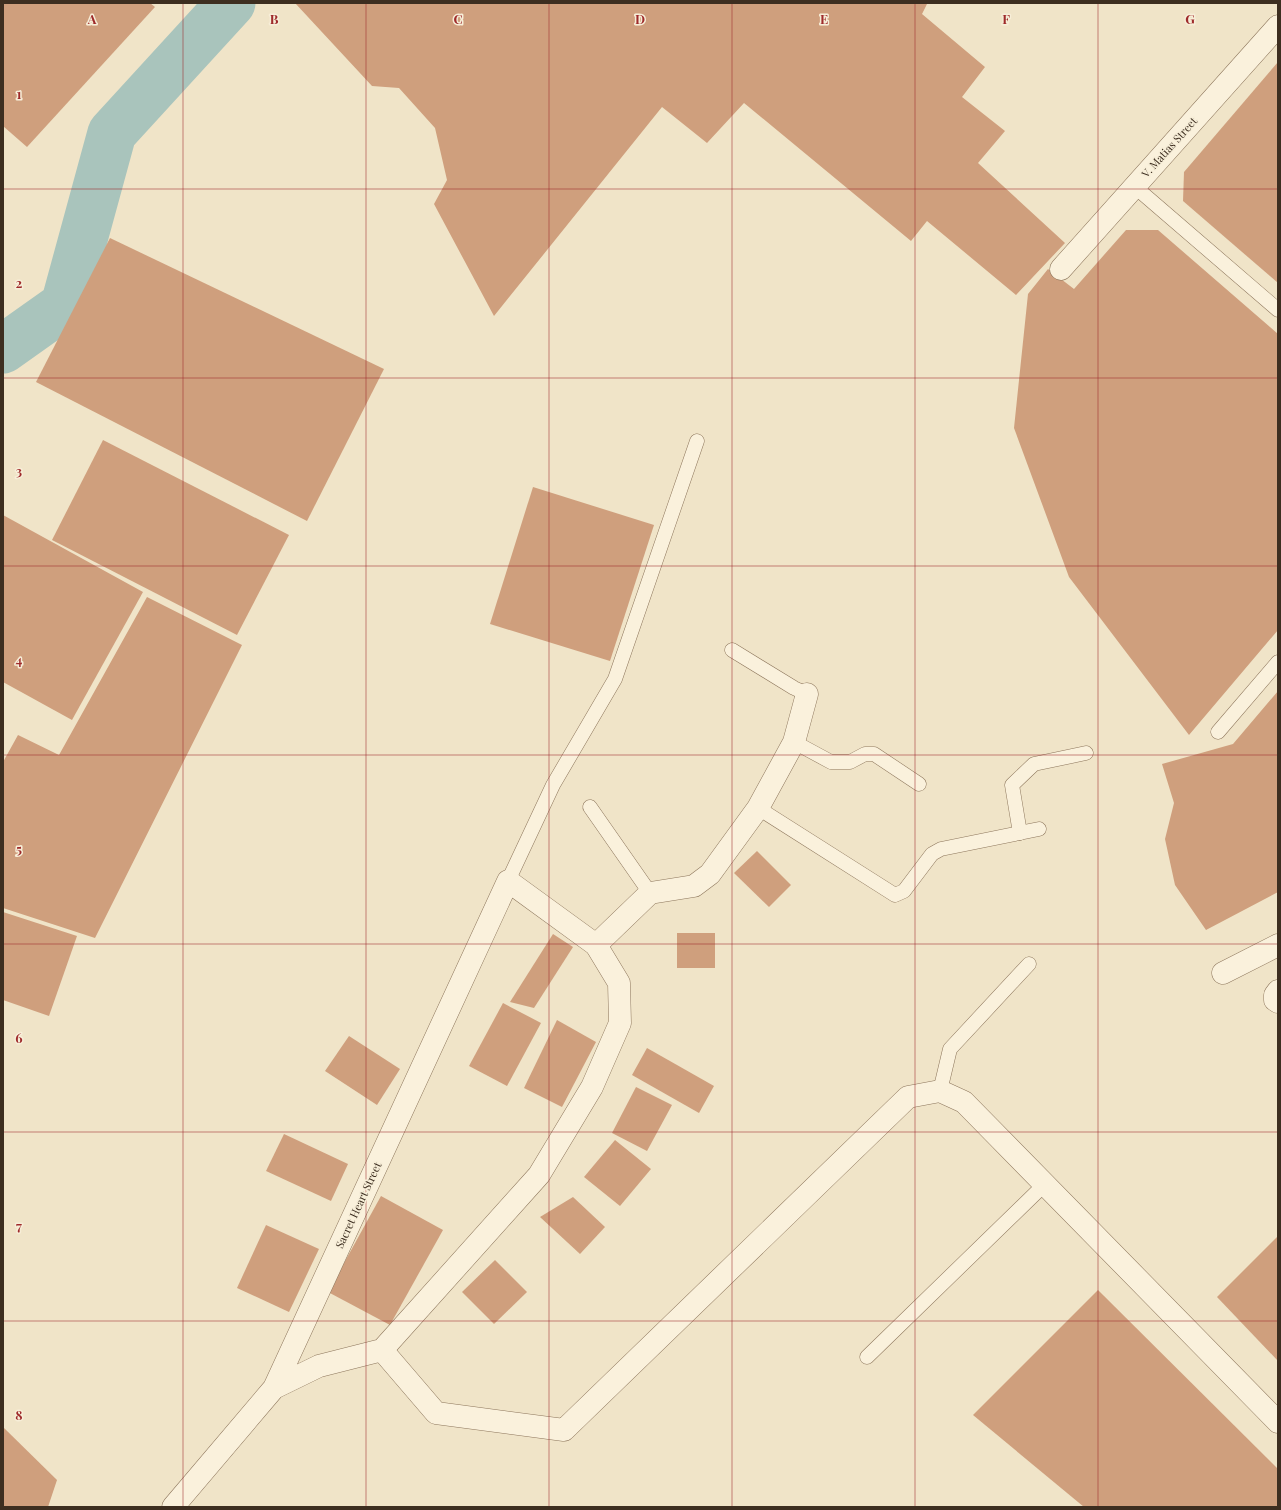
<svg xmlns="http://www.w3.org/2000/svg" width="1281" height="1510" font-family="'Playfair Display',serif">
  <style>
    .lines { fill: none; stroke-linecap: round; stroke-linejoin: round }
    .river { stroke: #a9c4bc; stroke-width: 49 }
    .building { fill: #cf9f7d }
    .service-casing { stroke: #8d765c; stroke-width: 15 }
    .minor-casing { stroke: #8d765c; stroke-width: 23 }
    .service { stroke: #faf1dc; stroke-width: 14 }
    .minor { stroke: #faf1dc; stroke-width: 22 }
    .grid { fill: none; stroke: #9e2a2b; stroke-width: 1; stroke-opacity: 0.55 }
    .labels { text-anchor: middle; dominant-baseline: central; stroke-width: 3; stroke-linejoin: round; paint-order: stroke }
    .street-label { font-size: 11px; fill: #3d2e20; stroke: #f7eed8 }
    .grid-label { font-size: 13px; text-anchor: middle; font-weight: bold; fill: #9e2a2b; stroke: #f7eed8; stroke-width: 3; stroke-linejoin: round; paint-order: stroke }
  </style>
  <rect width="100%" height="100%" fill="#f0e4c8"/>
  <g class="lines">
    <path class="river" d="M3 349 65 305 112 133 231 3"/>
  </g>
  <g class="building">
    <path d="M3 3H150L155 7 27 147 3 126Z"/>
    <path d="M295 3H926L927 4 922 14 985 67 962 97 1005 131 978 163 1065 243 1016 295 927 221 911 241 744 103 707 143 662 107 494 316 434 204 447 180 435 128 399 88 372 86Z"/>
    <path d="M1278 62V283L1183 201 1184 172Z"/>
    <path d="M1126 230H1158L1278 334V630L1189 735 1069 577 1014 428 1028 294 1048 269 1074 289Z"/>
    <path d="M110 238 384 369 307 521 36 382Z"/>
    <path d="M103 440 289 535 237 635 52 540Z"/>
    <path d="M533 487 654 525 610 661 490 624Z"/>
    <path d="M3 515 143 592 72 720 3 682Z"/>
    <path d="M147 597 242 645 95 938 3 908V762L18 735 59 755Z"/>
    <path d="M1278 691V892L1206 930 1175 885 1165 839 1174 803 1162 764 1233 744Z"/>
    <path d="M757 851 791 885 769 907 734 873Z"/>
    <path d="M3 912 77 936 49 1016 3 1000Z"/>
    <rect x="677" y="933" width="38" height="35"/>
    <path d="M553 934 573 947 534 1008 510 1002Z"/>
    <path d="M503 1003 541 1023 507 1086 469 1066Z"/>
    <path d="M557 1020 596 1042 562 1107 524 1088Z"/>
    <path d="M349 1036 400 1069 377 1105 325 1071Z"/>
    <path d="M647 1048 714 1086 699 1113 632 1075Z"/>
    <path d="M636 1087 672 1105 647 1151 612 1133Z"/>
    <path d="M284 1134 348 1164 331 1201 266 1171Z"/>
    <path d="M615 1140 651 1169 620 1206 584 1177Z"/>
    <path d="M381 1196 443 1230 390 1325 328 1292Z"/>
    <path d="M573 1197 605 1227 580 1254 540 1217Z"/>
    <path d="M266 1225 319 1249 289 1312 237 1288Z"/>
    <path d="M1278 1236V1361L1217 1297Z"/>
    <path d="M495 1260 527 1292 494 1324 462 1292Z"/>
    <path d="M1098 1290 1278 1469V1507H1084L973 1415Z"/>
    <path d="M3 1427 57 1480 48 1507H3Z"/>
  </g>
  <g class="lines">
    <g class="service-casing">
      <g id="service">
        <path d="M1134 186 1278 310"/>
        <path d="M732 650 794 688 807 694"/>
        <path d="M1218 732 1278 662"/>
        <path d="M794 742 831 762H850L865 754H874L919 784"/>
        <path d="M590 807 650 893"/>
        <path d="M758 808 895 895 904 891 932 854 941 849 1039 829"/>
        <path d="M1020 833 1012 785 1034 764 1086 753"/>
        <path d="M508 881 553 785 615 679 697 441"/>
        <path d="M940 1091 950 1049 1029 964"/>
        <path d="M867 1357 1045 1184"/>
      </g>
    </g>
    <g class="minor-casing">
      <g id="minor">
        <path d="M1061 269 1278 26"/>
        <path d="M596 945 650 893 694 886 710 874 758 808 794 742 807 694"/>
        <path d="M1223 973 1278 945"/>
        <path d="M1278 991 1275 995V1000L1278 1002"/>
        <path d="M382 1350 436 1413 564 1430 908 1097 940 1091 964 1102 1278 1422"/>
        <path d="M173 1507 274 1388 508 881 596 945 619 983 620 1023 592 1087 539 1175 382 1350 319 1366 274 1388"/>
      </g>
    </g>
    <use href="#service" class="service"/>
    <use href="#minor" class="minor"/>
  </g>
  <path class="grid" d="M183 3V1507M366 3V1507M549 3V1507M732 3V1507M915 3V1507M1098 3V1507M3 189H1278M3 378H1278M3 566H1278M3 755H1278M3 944H1278M3 1132H1278M3 1321H1278"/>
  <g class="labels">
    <g class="street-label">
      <text transform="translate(1169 147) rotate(-48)">V. Matias Street</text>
      <text transform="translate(358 1205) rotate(-65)">Sacret Heart Street</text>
    </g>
  </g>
  <g class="grid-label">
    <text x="92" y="24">A</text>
    <text x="274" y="24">B</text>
    <text x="458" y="24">C</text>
    <text x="640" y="24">D</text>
    <text x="824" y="24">E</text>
    <text x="1006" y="24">F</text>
    <text x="1190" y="24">G</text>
    <text x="19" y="99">1</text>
    <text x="19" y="288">2</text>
    <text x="19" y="476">3</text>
    <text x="19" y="665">4</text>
    <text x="19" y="854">5</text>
    <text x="19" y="1043">6</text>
    <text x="19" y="1231">7</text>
    <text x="19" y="1420">8</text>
  </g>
  <rect width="1281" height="1510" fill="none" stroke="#3d2e20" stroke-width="8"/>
</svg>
